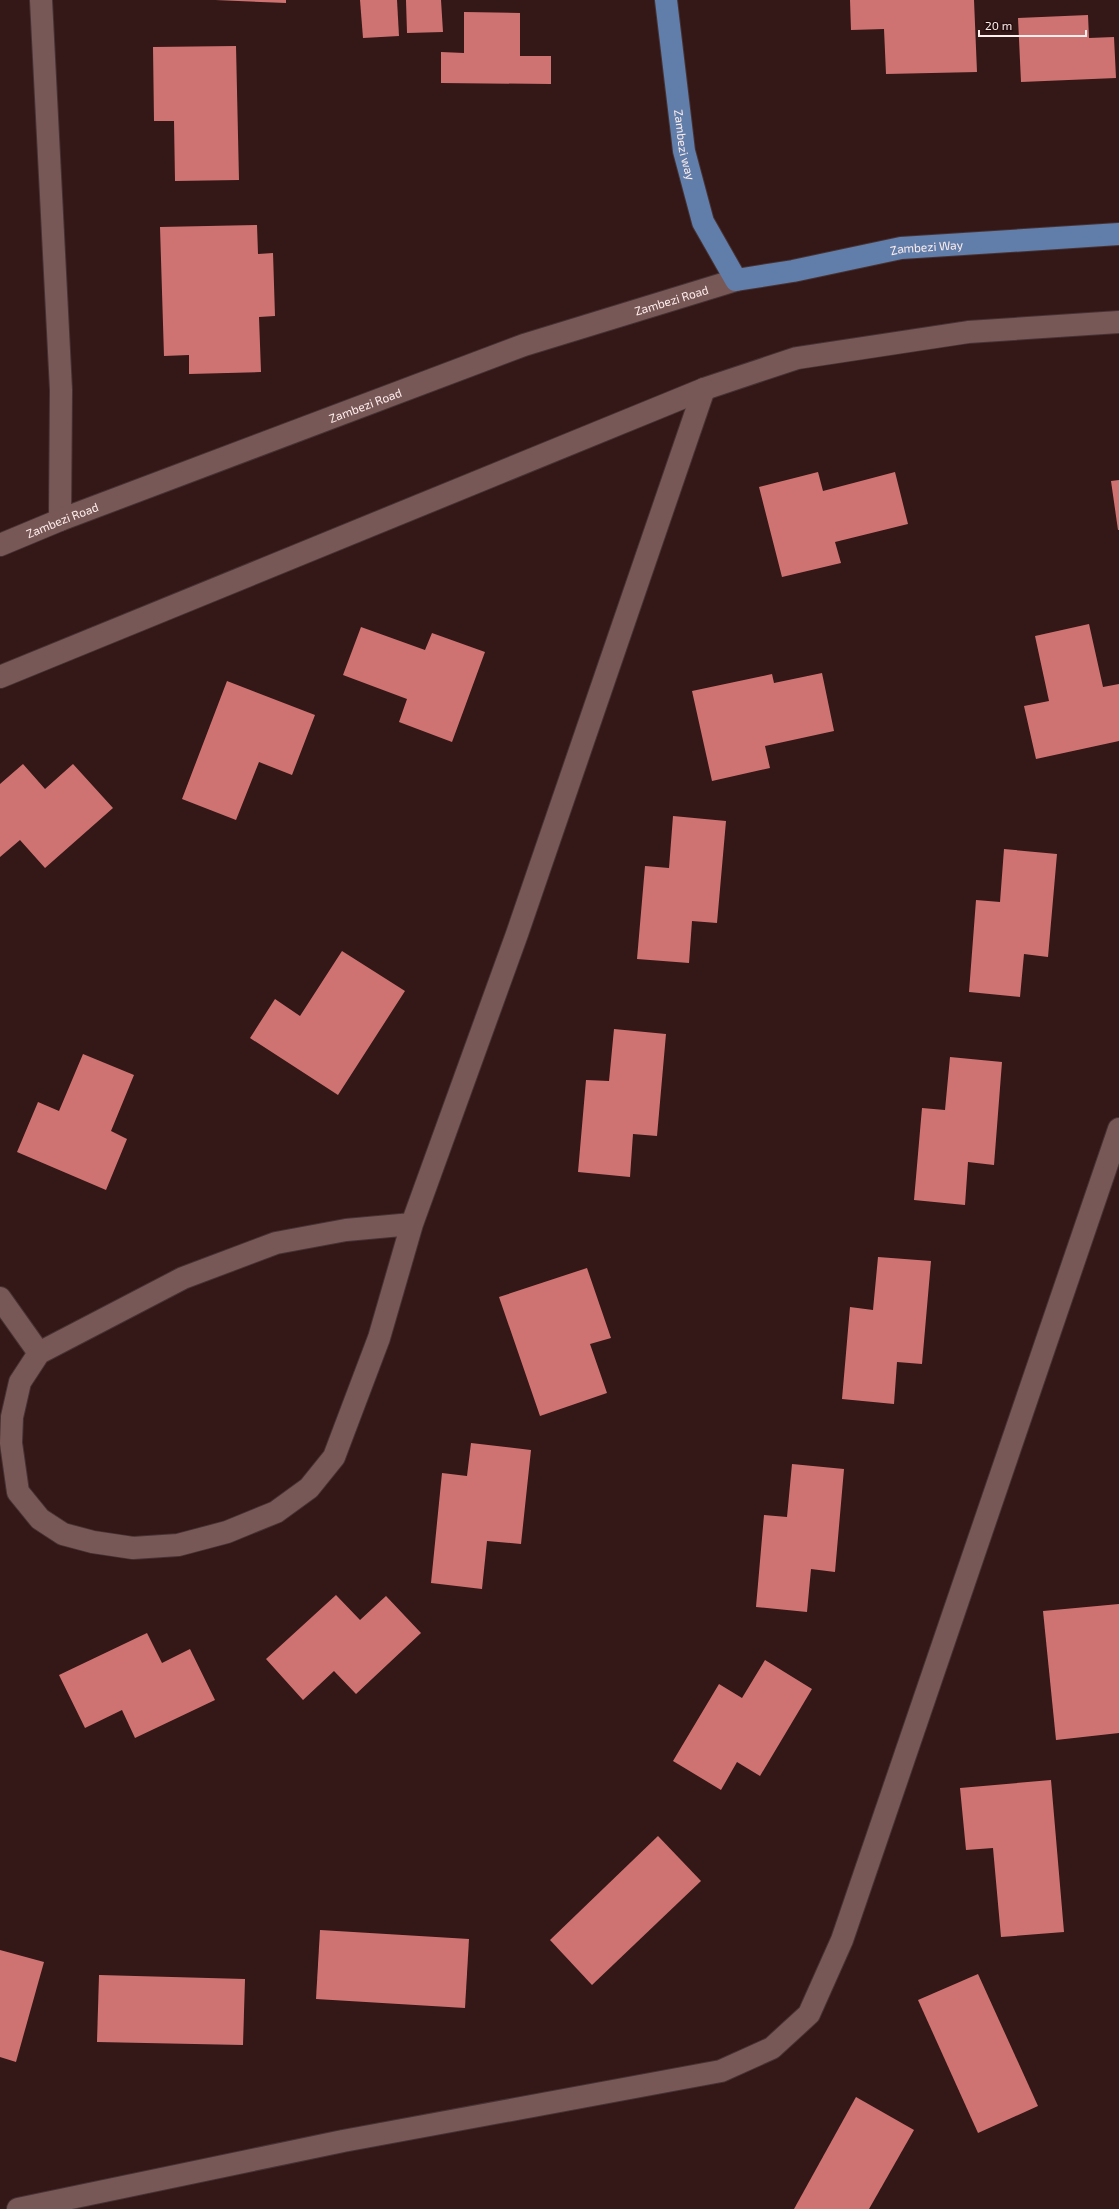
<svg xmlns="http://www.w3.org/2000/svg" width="1119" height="2209" font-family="'Exo 2',sans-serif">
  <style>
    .building { fill: #cf7372 }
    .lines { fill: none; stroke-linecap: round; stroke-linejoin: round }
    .minor-casing { stroke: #473233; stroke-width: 24 }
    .major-casing { stroke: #473233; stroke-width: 24 }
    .minor { stroke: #785857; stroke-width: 22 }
    .major { stroke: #617da9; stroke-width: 22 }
    .labels { text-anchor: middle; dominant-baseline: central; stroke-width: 4; stroke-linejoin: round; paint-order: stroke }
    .street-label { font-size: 12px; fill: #feeeed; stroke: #280f0f }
  </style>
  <rect width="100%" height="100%" fill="#331817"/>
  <g class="building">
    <path d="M215 0H286V3Z"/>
    <path d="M360 0H397L399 36 363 38Z"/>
    <path d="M406 0H441L443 32 407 33Z"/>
    <path d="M850 0H974L977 72 886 74 884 29 851 30Z"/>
    <path d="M464 12 520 13V56H551V84L441 83V52L464 53Z"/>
    <path d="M1088 15 1089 38 1114 37 1116 78 1021 82 1018 18Z"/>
    <path d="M236 46 239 180 175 181 174 121H154L153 47Z"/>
    <path d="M257 225 258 254 273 253 275 316 259 317 261 372 189 374V355L164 356 160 227Z"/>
    <path d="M818 472 823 491 895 472 908 524 835 542 841 563 782 577 759 487Z"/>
    <path d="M1119 480V530H1118L1111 481Z"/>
    <path d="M1089 624 1103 687 1119 684V741L1036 759 1024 706 1049 701 1035 636Z"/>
    <path d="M361 627 425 650 432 633 485 652 452 742 399 722 407 699 343 675Z"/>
    <path d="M822 673 834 731 765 746 770 768 712 781 692 691 772 674 774 683Z"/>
    <path d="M227 681 315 715 292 775 259 762 236 820 182 799Z"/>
    <path d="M23 764 45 789 73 764 113 808 45 868 20 840 0 857V784Z"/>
    <path d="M673 816 726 821 717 923 692 921 689 963 637 959 645 866 669 868Z"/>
    <path d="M1004 849 1057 854 1048 957 1024 954 1020 997 969 992 976 900 1000 902Z"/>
    <path d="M342 951 405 991 338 1095 250 1038 275 999 300 1016Z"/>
    <path d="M614 1029 666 1034 657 1136 633 1134 630 1177 578 1172 586 1080 609 1081Z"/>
    <path d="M83 1054 134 1075 111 1131 127 1139 106 1190 17 1152 38 1102 59 1111Z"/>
    <path d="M950 1057 1002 1062 994 1165 968 1162 965 1205 914 1200 922 1108 945 1110Z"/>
    <path d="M878 1257 931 1261 922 1364 897 1362 894 1404 842 1399 850 1307 873 1310Z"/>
    <path d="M587 1268 611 1338 590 1344 607 1393 540 1416 499 1297Z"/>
    <path d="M471 1443 531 1450 521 1544 487 1541 482 1589 431 1583 442 1473 467 1476Z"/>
    <path d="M792 1464 844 1469 835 1572 811 1569 807 1612 756 1607 764 1515 787 1517Z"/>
    <path d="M336 1595 360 1620 386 1596 421 1633 356 1694 334 1671 303 1700 266 1659Z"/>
    <path d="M1119 1604V1733L1056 1740 1043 1611Z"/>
    <path d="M147 1633 162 1663 190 1649 215 1700 135 1738 122 1710 85 1728 59 1675Z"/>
    <path d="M765 1660 812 1689 760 1776 737 1762 721 1790 673 1761 719 1684 742 1698Z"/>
    <path d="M1051 1780 1064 1932 1001 1937 993 1848 966 1850 960 1788Z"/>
    <path d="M658 1836 701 1881 592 1985 550 1940Z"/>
    <path d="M320 1930 469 1939 465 2008 316 1999Z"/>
    <path d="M0 1950 44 1962 16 2062 0 2057Z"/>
    <path d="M978 1974 1038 2106 978 2133 918 2000Z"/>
    <path d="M99 1975 245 1979 243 2045 97 2042Z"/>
    <path d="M856 2097 914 2130 869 2209H794Z"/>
  </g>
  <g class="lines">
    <g class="minor-casing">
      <g id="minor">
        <path d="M41 0 61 390 60 520"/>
        <path id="s1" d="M0 545 60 520 524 345 736 280"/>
        <path d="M0 677 704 389 797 358 968 332 1119 322"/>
        <path d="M412 1224 346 1230 276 1243 183 1278 39 1353 20 1382 12 1417 11 1443 18 1492 40 1519 63 1534 93 1542 133 1548 178 1545 227 1532 276 1512 309 1488 334 1457 379 1338 412 1224 517 934 704 389"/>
        <path d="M0 1298 39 1353"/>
        <path d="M18 2209 343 2141 721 2071 772 2048 809 2014 842 1940 1119 1129"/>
      </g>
    </g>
    <g class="major-casing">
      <g id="major">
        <path id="s2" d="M666 0 684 151 703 222 736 280 793 271 901 248 1119 234"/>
      </g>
    </g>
    <use href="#minor" class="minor"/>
    <use href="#major" class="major"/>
  </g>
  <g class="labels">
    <g class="street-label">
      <text stroke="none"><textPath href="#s2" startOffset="146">Zambezi way</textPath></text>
      <text stroke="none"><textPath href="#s2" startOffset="486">Zambezi Way</textPath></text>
      <text stroke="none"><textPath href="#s1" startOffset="715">Zambezi Road</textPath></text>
      <text stroke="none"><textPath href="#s1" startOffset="391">Zambezi Road</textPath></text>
      <text stroke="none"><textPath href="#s1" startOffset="67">Zambezi Road</textPath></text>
    </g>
  </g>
  <path d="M979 30v6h107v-6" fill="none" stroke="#feeeed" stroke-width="2"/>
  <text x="985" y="30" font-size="12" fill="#feeeed" stroke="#280f0f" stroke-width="3" paint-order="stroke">20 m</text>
</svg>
